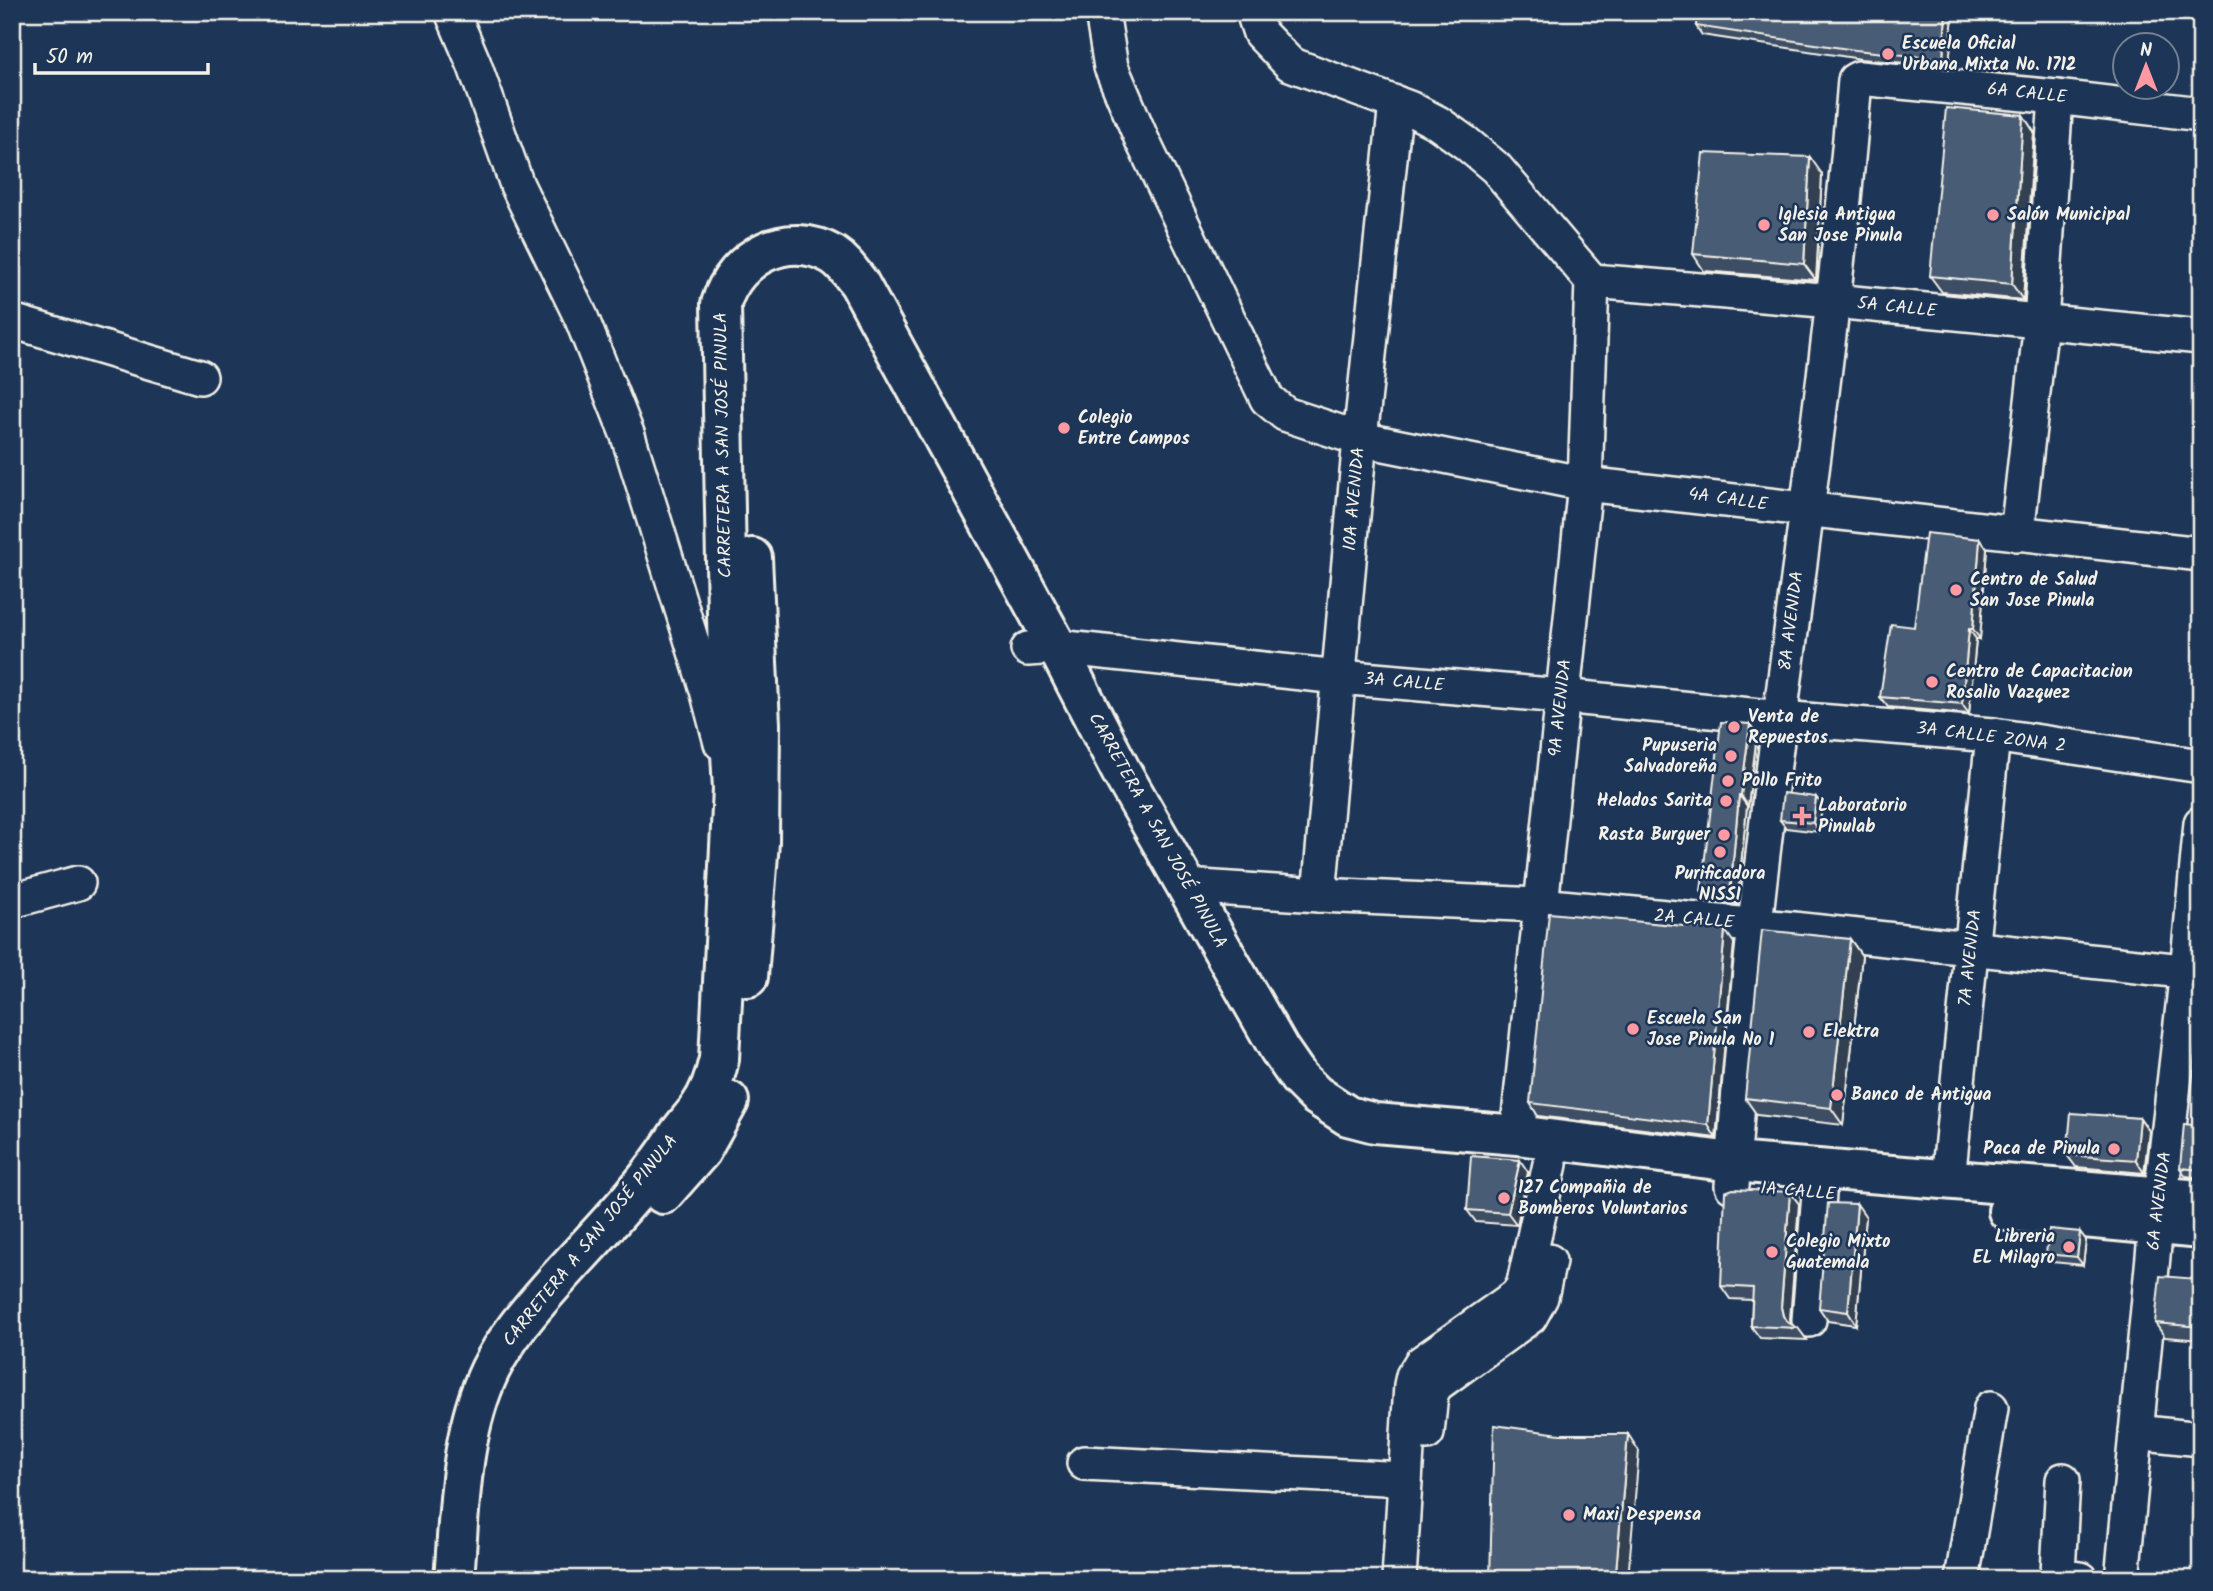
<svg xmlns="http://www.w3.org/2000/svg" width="2213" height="1591" font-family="Kalam,sans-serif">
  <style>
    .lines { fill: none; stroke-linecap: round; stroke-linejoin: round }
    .minor-casing { stroke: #f4f1e8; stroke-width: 38 }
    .major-casing { stroke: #f4f1e8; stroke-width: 44 }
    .minor { stroke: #1d3557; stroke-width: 33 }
    .major { stroke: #1d3557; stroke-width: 38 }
    .wall { fill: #3e4e64; stroke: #f4f1e8; stroke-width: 2 }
    .shaded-wall { fill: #324051; stroke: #f4f1e8; stroke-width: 2 }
    .building { fill: #485b74; stroke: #f4f1e8; stroke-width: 2 }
    .poi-dot { fill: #ff9aa2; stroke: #1d3557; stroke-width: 2.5 }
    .labels { text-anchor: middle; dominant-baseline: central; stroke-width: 5; stroke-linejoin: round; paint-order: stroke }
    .poi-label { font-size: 18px; font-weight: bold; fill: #f4f1e8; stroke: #1d3557; text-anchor: start }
    .street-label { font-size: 18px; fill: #f4f1e8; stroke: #1d3557 }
  </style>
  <rect width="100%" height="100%" fill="#1d3557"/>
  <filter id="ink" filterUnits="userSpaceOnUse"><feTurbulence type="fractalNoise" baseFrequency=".0143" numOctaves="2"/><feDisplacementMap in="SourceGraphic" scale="14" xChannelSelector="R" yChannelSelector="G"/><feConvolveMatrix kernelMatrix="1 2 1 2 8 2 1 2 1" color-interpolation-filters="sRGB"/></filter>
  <g filter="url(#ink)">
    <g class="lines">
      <g class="minor-casing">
        <g id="minor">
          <path d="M452 12 474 64 517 185 581 317 628 436 707 690 721 743"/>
          <path d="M1102 12 1111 67 1142 140 1267 399 1285 414 1360 439 1585 484 2201 554"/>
          <path d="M1255 12V18L1260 33 1290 64 1409 108 1438 123 1466 143 1496 168 1592 281"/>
          <path d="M1592 281 1833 301 2201 337"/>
          <path d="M12 321 200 377"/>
          <path d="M2017 534 2041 322 2056 97"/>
          <path d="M1028 649 1057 647 1339 677 1562 696 1780 718 1993 735 2201 766"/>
          <path d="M1186 886 1319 895 1540 905 1793 929 2201 973"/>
          <path d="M1319 895 1360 439 1396 103"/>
          <path d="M12 901 78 883"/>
          <path d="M1517 1135 1585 484 1592 281"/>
          <path d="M1948 1180 1993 735"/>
          <path d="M1732 1186C1755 815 1825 450 1855 80L1859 78 2056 97 2201 114"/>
          <path d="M1809 1320 1819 1194"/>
          <path d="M2136 1432 2201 1439"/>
          <path d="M1427 1433 1431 1394 1436 1385 1530 1317 1541 1297 1549 1261"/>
          <path d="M1084 1463 1405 1479"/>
          <path d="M2063 1480 2058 1573 2065 1577 2081 1579"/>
          <path d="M1399 1579 1411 1385 1413 1376 1421 1363 1516 1296 1523 1287 1550 1164"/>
          <path d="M1962 1579 1991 1408"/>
          <path d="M2122 1579 2156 1225 2161 1197 2187 971 2201 823"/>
        </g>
      </g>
      <g class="major-casing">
        <g id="major">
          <path d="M748 977 759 842 760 724 752 558"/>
          <path d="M663 1194 701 1151 729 1101"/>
          <path d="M2008 1211 2201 1229"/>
          <path d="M454 1579C460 1509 459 1435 490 1370 506 1338 529 1311 553 1284 593 1239 644 1189 676 1138 683 1127 692 1118 699 1108 710 1093 715 1077 719 1059L733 789 729 718 721 304C735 256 788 229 833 255 844 262 851 273 859 283L1054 641 1121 771 1279 1049 1299 1078 1316 1095 1348 1116 1375 1123 1517 1135 1733 1162 2201 1200"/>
        </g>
      </g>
      <use href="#minor" class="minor"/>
      <use href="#major" class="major"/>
    </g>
    <g class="wall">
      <path d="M1953 12 1949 67 1861 59 1702 35 1696 26Z"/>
      <path d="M2023 115 2034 132 2023 300 1942 292 1930 276Z"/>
      <path d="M1822 174 1816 280 1704 271 1693 254Z"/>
      <path d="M1980 539 1987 549 1980 639H1976L1969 714 1888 707 1880 697 1914 627Z"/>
      <path d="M1750 724 1757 735 1748 806H1747L1737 904 1708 902 1701 891Z"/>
      <path d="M1822 805 1819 832 1786 828 1780 820Z"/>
      <path d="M1850 939 1862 956 1843 1125 1757 1115 1745 1098Z"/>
      <path d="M1734 943 1716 1138 1538 1116 1530 1103Z"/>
      <path d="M2140 1118 2149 1131 2144 1173 2076 1167 2067 1155Z"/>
      <path d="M2201 1126V1178L2186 1176 2180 1168Z"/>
      <path d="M1528 1172 1517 1225 1476 1222 1467 1210Z"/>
      <path d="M1790 1192 1799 1204 1790 1319 1791 1324 1798 1328 1807 1340 1760 1338 1751 1326 1752 1300 1730 1299 1721 1286Z"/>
      <path d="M1866 1217 1856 1325 1828 1321 1819 1308Z"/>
      <path d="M2080 1232 2086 1240 2083 1265 2052 1262 2046 1254Z"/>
      <path d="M2201 1267V1340L2165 1337 2155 1323 2197 1279Z"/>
    </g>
    <g class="shaded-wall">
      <path d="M1946 12H1953L1949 67 1943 59Z"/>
      <path d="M2023 115 2034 132 2023 300 2012 284Z"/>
      <path d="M1810 157 1822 174 1816 280 1804 264Z"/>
      <path d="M1980 539 1987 549 1980 639 1973 629Z"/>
      <path d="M1969 629 1976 639 1969 714 1962 704Z"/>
      <path d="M1750 724 1757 735 1748 806 1741 795Z"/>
      <path d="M1739 795 1747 806 1737 904 1730 894Z"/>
      <path d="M1816 797 1822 805 1819 832 1813 823Z"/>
      <path d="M1725 930 1734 943 1716 1138 1708 1125Z"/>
      <path d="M1850 939 1862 956 1843 1125 1831 1108Z"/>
      <path d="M2140 1118 2149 1131 2144 1173 2136 1160Z"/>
      <path d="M1520 1160 1528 1172 1517 1225 1508 1213Z"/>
      <path d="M1790 1192 1799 1204 1790 1319 1792 1329 1783 1316 1781 1307Z"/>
      <path d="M1857 1204 1866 1217 1856 1325 1848 1312Z"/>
      <path d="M2080 1232 2086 1240 2083 1265 2077 1257Z"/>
      <path d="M1628 1434 1639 1451 1628 1579 1616 1571Z"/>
    </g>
    <g class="building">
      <path d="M1697 12H1946L1943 59 1855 50 1696 26Z"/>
      <path d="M1946 108 2023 115 2012 284 1930 276Z"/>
      <path d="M1703 153 1810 157 1804 264 1693 254Z"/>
      <path d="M1926 533 1980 539 1973 629H1969L1962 704 1880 697 1891 624 1914 627Z"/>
      <path d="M1721 722 1750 724 1741 795H1739L1730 894 1701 891Z"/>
      <path d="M1783 793 1816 797 1813 823 1780 820Z"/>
      <path d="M1549 913 1725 930 1708 1125 1530 1103Z"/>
      <path d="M1762 930 1850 939 1831 1108 1745 1098Z"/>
      <path d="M2071 1113 2140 1118 2136 1160 2067 1155Z"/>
      <path d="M2184 1124 2201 1126V1170L2180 1168Z"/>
      <path d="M1471 1156 1520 1160 1508 1213 1467 1210Z"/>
      <path d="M1733 1189 1790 1192 1781 1307 1783 1316 1789 1323 1798 1328 1751 1326 1753 1288 1721 1286 1725 1192Z"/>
      <path d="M1828 1203 1857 1204 1848 1312 1819 1308Z"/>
      <path d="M2049 1229 2080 1232 2077 1257 2046 1254Z"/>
      <path d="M2198 1267H2201V1327L2155 1323 2160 1276 2197 1279Z"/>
      <path d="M1494 1425 1560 1434H1628L1616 1571 1648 1574V1579H1490Z"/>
    </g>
  </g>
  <g class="poi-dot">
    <circle cx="1888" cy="54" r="7"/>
    <circle cx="1993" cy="215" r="7"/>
    <circle cx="1764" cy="225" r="7"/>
    <circle cx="1064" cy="428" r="7"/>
    <circle cx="1956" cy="590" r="7"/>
    <circle cx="1932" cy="682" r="7"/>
    <circle cx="1734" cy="727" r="7"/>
    <circle cx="1731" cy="756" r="7"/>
    <circle cx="1728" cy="781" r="7"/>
    <circle cx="1726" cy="801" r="7"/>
    <path d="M1798.5 805.5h7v7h7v7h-7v7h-7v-7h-7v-7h7z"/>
    <circle cx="1724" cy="835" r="7"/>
    <circle cx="1720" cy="852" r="7"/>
    <circle cx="1633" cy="1029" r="7"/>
    <circle cx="1809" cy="1032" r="7"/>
    <circle cx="1837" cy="1095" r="7"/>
    <circle cx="2114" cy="1149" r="7"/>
    <circle cx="1504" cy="1198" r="7"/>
    <circle cx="2069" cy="1247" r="7"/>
    <circle cx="1772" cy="1252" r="7"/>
    <circle cx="1569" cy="1515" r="7"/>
  </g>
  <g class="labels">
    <g class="poi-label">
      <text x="1902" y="44">Escuela Oficial<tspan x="1902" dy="21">Urbana Mixta No. 1712</tspan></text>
      <text x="1778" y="215">Iglesia Antigua<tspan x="1778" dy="21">San Jose Pinula</tspan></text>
      <text x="2007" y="215">Salón Municipal</text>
      <text x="1078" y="418">Colegio<tspan x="1078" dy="21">Entre Campos</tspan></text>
      <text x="1970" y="580">Centro de Salud<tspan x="1970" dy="21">San Jose Pinula</tspan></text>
      <text x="1946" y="672">Centro de Capacitacion<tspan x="1946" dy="21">Rosalio Vazquez</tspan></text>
      <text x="1748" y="717">Venta de<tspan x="1748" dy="21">Repuestos</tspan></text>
      <text x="1717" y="746" text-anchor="end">Pupuseria<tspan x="1717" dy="21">Salvadoreña</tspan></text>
      <text x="1742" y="781">Pollo Frito</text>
      <text x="1712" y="801" text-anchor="end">Helados Sarita</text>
      <text x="1818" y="806">Laboratorio<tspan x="1818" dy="21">Pinulab</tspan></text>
      <text x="1710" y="835" text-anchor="end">Rasta Burguer</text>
      <text x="1720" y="874" text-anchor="middle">Purificadora<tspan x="1720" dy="21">NISSI</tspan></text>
      <text x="1647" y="1019">Escuela San<tspan x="1647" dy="21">Jose Pinula No 1</tspan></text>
      <text x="1823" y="1032">Elektra</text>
      <text x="1851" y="1095">Banco de Antigua</text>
      <text x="2100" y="1149" text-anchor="end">Paca de Pinula</text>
      <text x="1518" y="1188">127 Compañia de<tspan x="1518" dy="21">Bomberos Voluntarios</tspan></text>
      <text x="2055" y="1237" text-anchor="end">Libreria<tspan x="2055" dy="21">EL Milagro</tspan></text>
      <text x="1786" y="1242">Colegio Mixto<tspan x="1786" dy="21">Guatemala</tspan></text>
      <text x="1583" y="1515">Maxi Despensa</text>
    </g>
    <g class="street-label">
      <text transform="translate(2027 94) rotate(6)">6A CALLE</text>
      <text transform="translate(1897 308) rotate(6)">5A CALLE</text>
      <text transform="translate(724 445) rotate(-91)">CARRETERA A SAN JOSÉ PINULA</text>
      <text transform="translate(1355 499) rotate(-85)">10A AVENIDA</text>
      <text transform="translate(1728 500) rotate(8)">4A CALLE</text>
      <text transform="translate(1792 621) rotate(-83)">8A AVENIDA</text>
      <text transform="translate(1404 683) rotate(5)">3A CALLE</text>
      <text transform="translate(1561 708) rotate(-84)">9A AVENIDA</text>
      <text transform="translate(1991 738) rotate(7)">3A CALLE ZONA 2</text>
      <text transform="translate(1157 831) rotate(61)">CARRETERA A SAN JOSÉ PINULA</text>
      <text transform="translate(1694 920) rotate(5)">2A CALLE</text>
      <text transform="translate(1971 958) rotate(-84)">7A AVENIDA</text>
      <text transform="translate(1798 1192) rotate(5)">1A CALLE</text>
      <text transform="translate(2160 1201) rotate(-83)">6A AVENIDA</text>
      <text transform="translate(591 1241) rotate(-51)">CARRETERA A SAN JOSÉ PINULA</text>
    </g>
  </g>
  <rect width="2213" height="1591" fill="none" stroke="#1d3557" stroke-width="42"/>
  <rect x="21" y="21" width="2171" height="1549" fill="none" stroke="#f4f1e8" stroke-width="2.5" filter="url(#ink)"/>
  <g transform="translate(2146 66)"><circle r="33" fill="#1d3557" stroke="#738091" stroke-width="2"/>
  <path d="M0-5L12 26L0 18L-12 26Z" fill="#ff9aa2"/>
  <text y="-10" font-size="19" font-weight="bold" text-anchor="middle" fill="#f4f1e8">N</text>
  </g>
  <path d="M35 63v10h173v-10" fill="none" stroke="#f4f1e8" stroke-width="3.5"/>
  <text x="46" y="63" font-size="21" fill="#f4f1e8" stroke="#1d3557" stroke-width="5" paint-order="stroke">50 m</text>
</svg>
